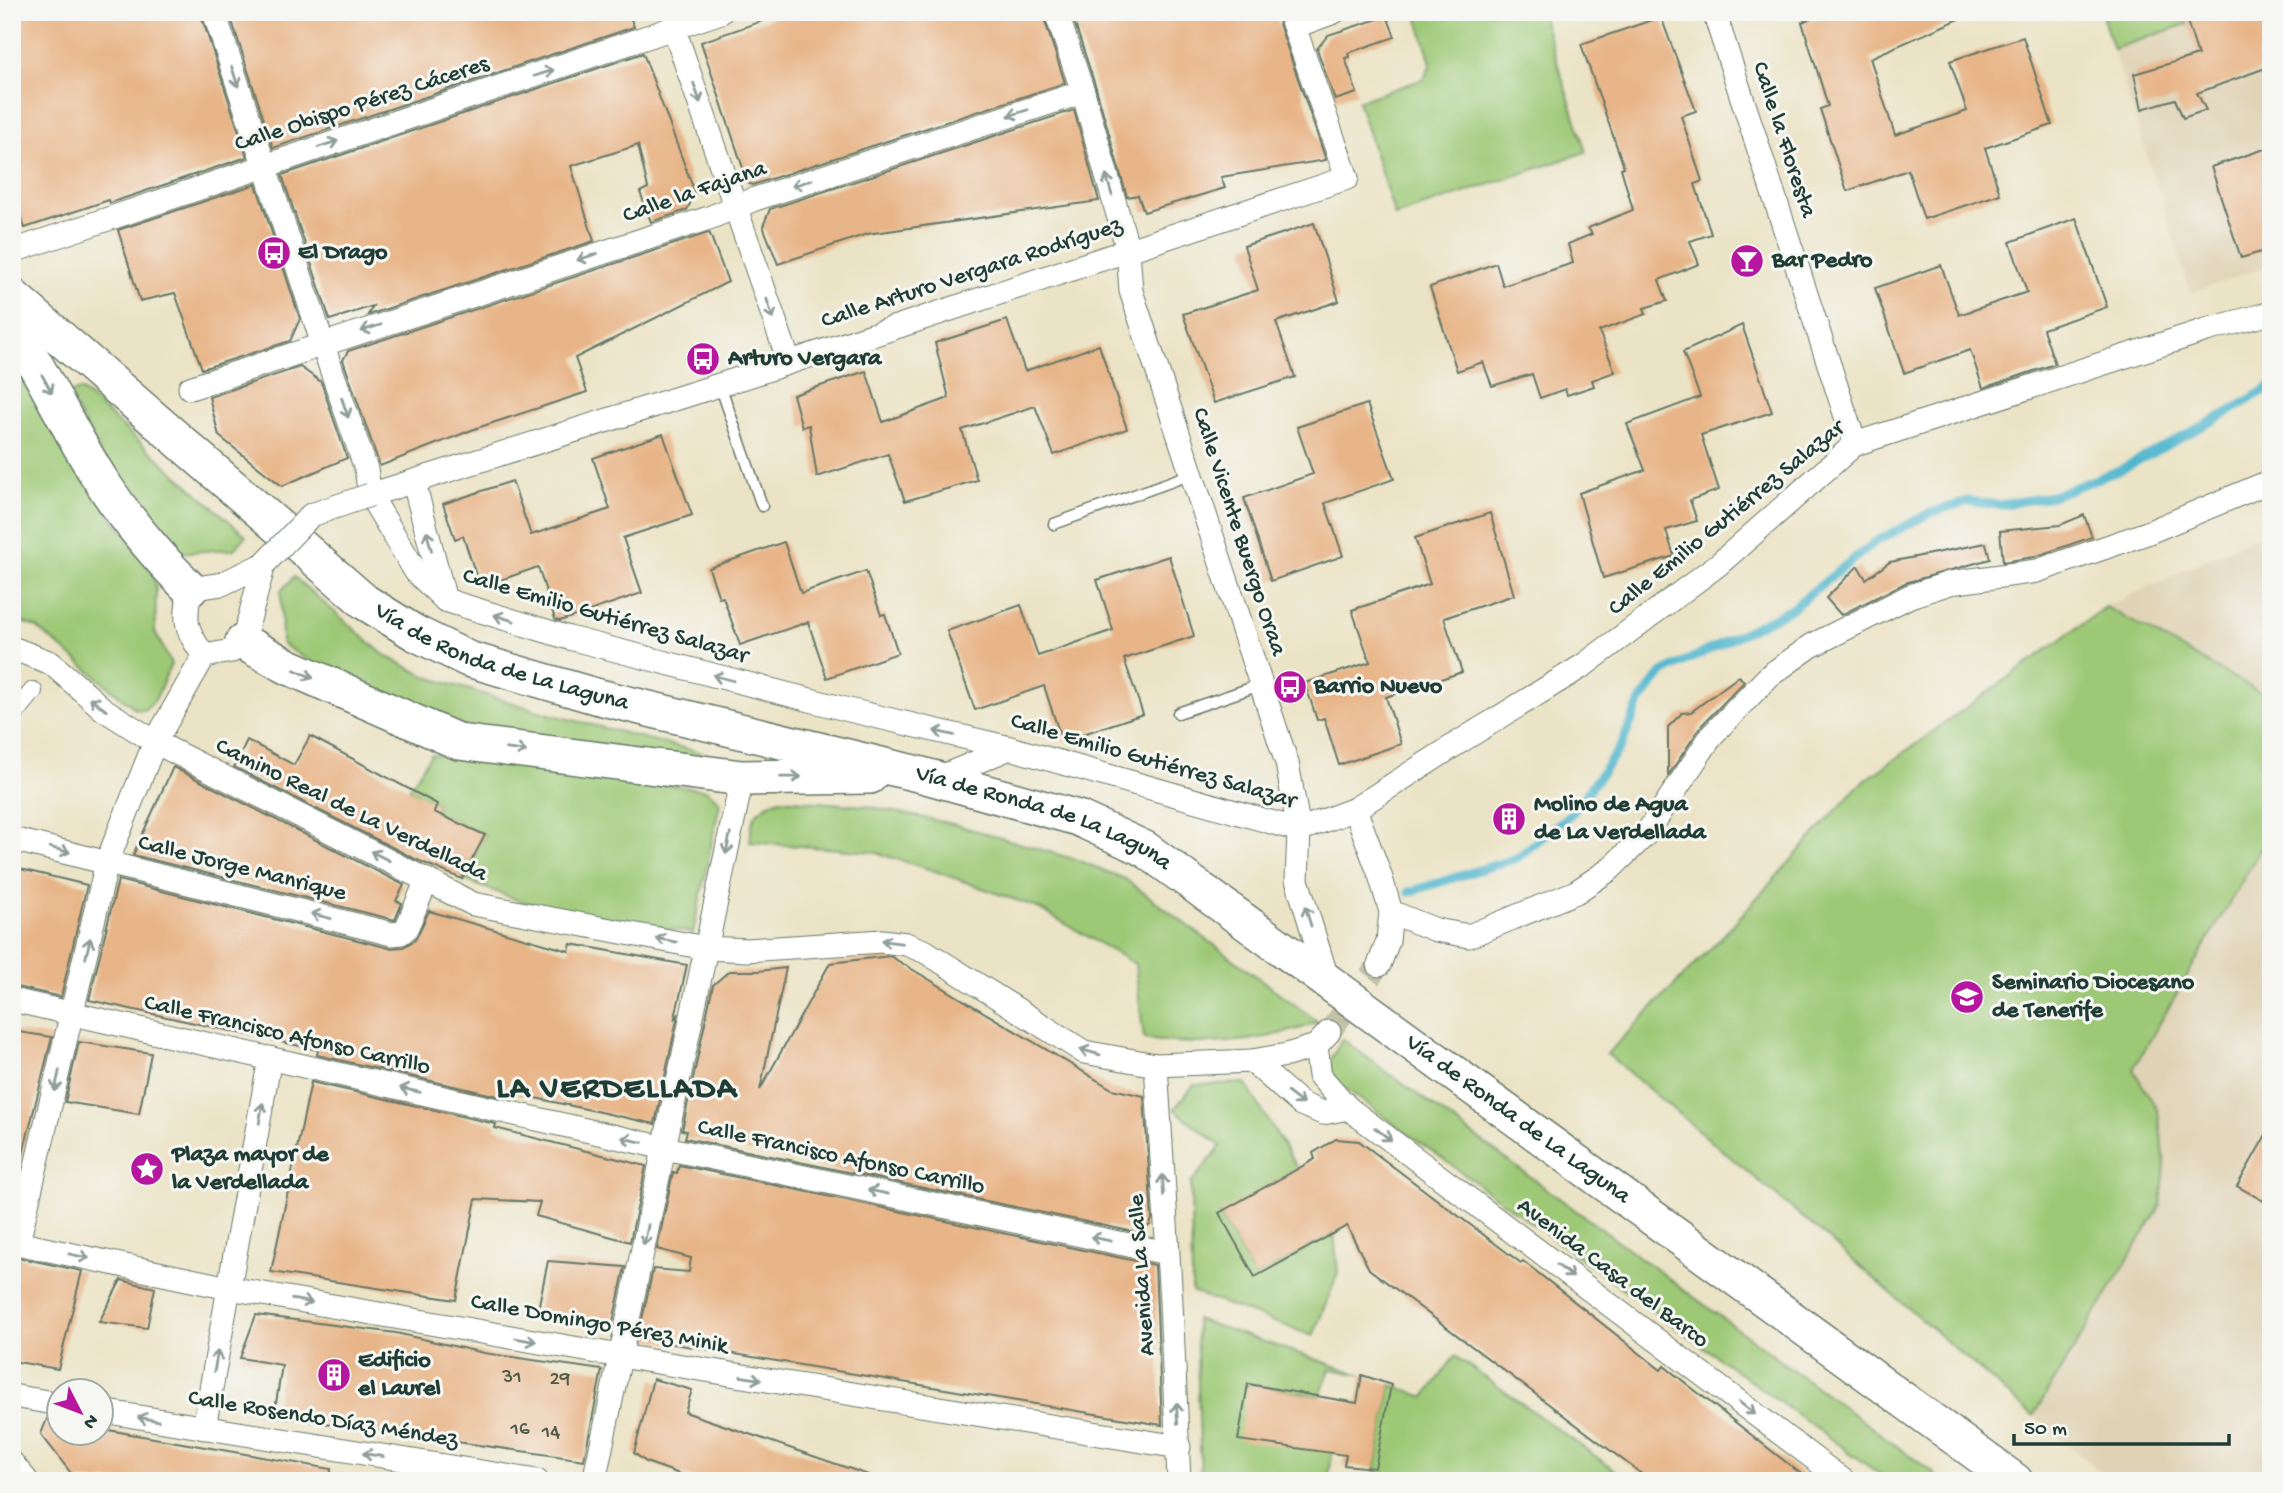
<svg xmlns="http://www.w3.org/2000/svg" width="2283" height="1493" font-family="'Gochi Hand',sans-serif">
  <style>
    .built { fill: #e0d3b5 }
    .green { fill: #9dc976; stroke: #5e8355; stroke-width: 2 }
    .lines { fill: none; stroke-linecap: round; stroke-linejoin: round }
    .stream { stroke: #4fb6ce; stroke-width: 9 }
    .building { fill: #e8b588 }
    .minor-tunnel { stroke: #c2c2a8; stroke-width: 23; stroke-dasharray: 23 11; stroke-linecap: butt }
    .service-casing { stroke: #667767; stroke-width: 13 }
    .pedestrian-casing { stroke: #667767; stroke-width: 20 }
    .minor-casing { stroke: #667767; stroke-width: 25 }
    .primary-casing { stroke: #667767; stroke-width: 38 }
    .service { stroke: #fff; stroke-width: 10 }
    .pedestrian { stroke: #fff; stroke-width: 18 }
    .minor { stroke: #fff; stroke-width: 23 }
    .primary { stroke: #fff; stroke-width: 35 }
    .minor-bridge-casing { stroke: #667767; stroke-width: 25; stroke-linecap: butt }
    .minor-bridge { stroke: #fff; stroke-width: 23 }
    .oneway { stroke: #8f9e9a }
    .labels { text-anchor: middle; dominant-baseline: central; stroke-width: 6; stroke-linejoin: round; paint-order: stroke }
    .number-label { font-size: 21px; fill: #515b49 }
    .street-label { font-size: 24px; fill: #1f3d34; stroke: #f6f6f2 }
    .poi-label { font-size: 24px; font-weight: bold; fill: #1f3d34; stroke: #f6f6f2; text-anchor: start }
    .district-label { font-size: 32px; font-weight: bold; letter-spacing: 2px; fill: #1f3d34; stroke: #f6f6f2 }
  </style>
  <rect width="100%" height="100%" fill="#f6f6f2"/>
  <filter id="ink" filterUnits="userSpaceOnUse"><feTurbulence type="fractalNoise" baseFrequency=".0143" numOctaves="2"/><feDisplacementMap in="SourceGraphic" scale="14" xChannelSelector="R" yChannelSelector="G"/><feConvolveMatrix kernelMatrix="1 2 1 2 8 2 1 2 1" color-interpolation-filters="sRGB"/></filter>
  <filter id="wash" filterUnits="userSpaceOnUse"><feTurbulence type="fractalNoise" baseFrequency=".00686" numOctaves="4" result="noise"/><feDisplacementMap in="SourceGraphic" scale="28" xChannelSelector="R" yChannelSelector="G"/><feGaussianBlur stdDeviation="1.57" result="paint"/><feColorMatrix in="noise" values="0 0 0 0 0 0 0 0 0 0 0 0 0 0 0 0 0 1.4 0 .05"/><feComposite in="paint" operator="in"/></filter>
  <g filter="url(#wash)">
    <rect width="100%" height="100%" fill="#ebe3c5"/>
    <g class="built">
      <path d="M2101 12H2271V265L2191 293Z"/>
      <path d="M2271 529V1481H2117L2101 1473 1832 1242 1607 1054 1719 940 1859 785 2106 607Z"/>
    </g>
    <g class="green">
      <path d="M1416 12H1541L1586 152 1395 216 1358 101 1424 79 1431 63Z"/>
      <path d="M2101 12H2183L2187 24 2113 49Z"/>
      <path d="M12 361 61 445 153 574 156 588 155 632 171 664 155 700 144 710 136 709 36 627 12 619Z"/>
      <path d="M81 390 246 536 233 550C212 548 197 554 177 552L107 466 67 393Z"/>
      <path d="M294 577 384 655 427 677 549 714 707 754 701 761 467 729 327 672 282 644 281 591Z"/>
      <path d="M2106 607 2265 695 2266 735 2271 767V831L2133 1069 2158 1111 2165 1164 2161 1205 2033 1416 1832 1242 1607 1054 1719 940 1859 785Z"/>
      <path d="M431 754 706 790 720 802 693 933 523 902 462 879 485 835 434 812 437 804 409 789Z"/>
      <path d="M779 799 867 806 953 824 1077 860 1125 879 1318 1022C1262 1044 1203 1047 1144 1039L1135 964 1038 908 932 870 874 852 750 842C752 814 754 811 779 799Z"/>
      <path d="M1342 1039 1935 1474 1932 1481H1889L1335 1081 1329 1063Z"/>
      <path d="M1245 1083 1298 1169 1219 1214 1255 1277 1334 1233 1338 1273 1313 1336 1192 1292 1191 1183 1221 1146 1174 1109 1194 1085Z"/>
      <path d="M1196 1319 1362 1375 1330 1369 1320 1396 1248 1384 1332 1453 1329 1476 1362 1481H1201Z"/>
      <path d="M1455 1356 1630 1481H1373L1391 1385 1425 1397Z"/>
    </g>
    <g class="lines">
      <path class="stream" d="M1409 892 1517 858 1574 811 1621 746 1640 701 1662 673 1791 609 1875 542 1930 513 1968 501 1999 505 2052 496 2120 470 2231 411 2271 386"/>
    </g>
    <g id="blocks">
      <g class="building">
        <path d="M12 12H200L247 157 110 203 109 200 25 228 12 192Z"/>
        <path d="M229 12H628L634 27 273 148Z"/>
        <path d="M788 12H1042L1065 83 752 185 748 183 701 42Z"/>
        <path d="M1071 12H1275L1326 160 1221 177 1225 188 1144 212 1138 195 1127 197 1096 88Z"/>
        <path d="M1826 12H1975L1870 58 1895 135 1967 111 1950 61 2023 37 2052 125 1985 148 2000 194 1924 219 1908 170 1847 191 1820 109 1828 106 1802 22Z"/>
        <path d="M2184 12H2271V66L2197 93 2206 110 2183 118 2175 99 2142 109 2134 74 2198 55Z"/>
        <path d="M1387 16 1395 37 1348 53 1349 57 1345 58 1357 93 1335 100 1317 49 1328 35Z"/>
        <path d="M1661 17 1696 111 1681 116 1702 181 1695 184 1711 234 1690 241 1699 264 1659 280 1667 301 1644 308 1646 314 1599 331 1615 372 1592 380 1594 386 1567 395 1565 389 1540 398 1532 374 1492 386 1483 362 1457 371 1430 287 1496 263 1503 286 1573 263 1568 244 1592 234 1588 228 1633 210 1621 168 1624 167 1581 44Z"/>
        <path d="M643 53 695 193 687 210 651 222 640 192 648 188 638 145 571 166 594 241 368 315 373 306 330 320 282 175Z"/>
        <path d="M1074 110 1099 201 867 234 778 264 763 226 770 209Z"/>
        <path d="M2271 147V249L2241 258 2211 167Z"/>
        <path d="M256 184 300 319 290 341 202 369 175 293 140 301 118 230Z"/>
        <path d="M2076 218 2107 307 2043 329 2055 364 1983 388 1970 350 1904 373 1875 288 1941 265 1959 315 2027 292 2010 242Z"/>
        <path d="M1314 223 1339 301 1276 322 1295 377 1214 403 1183 314 1258 290 1244 246Z"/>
        <path d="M708 233 710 234 728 282 575 358 587 392 477 428 380 466 343 360 348 351Z"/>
        <path d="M1007 320 1025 371 1099 345 1127 429 1054 455 1035 406 962 430 977 480 905 501 888 454 817 477 809 425 802 427 793 395 866 371 883 422 949 398 935 343Z"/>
        <path d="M1742 325 1772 412 1701 435 1719 490 1690 500 1697 521 1666 530 1674 556 1603 578 1579 493 1645 470 1627 424 1700 397 1683 352Z"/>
        <path d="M300 367 321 382 347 458 282 486 219 436 209 397Z"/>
        <path d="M1367 404 1394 479 1325 503 1343 556 1271 581 1244 498 1313 474 1297 427Z"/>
        <path d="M663 434 692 515 623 538 642 593 560 621 555 619 538 567 480 587 463 536 455 539 443 504 512 481 531 535 610 509 593 458Z"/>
        <path d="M1490 513 1514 595 1444 618 1462 672 1386 697 1401 744 1339 765 1324 718 1317 720 1305 683 1370 662 1352 610 1430 584 1415 538Z"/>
        <path d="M2084 515 2092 537 2034 557 2003 562 2000 531 2060 525Z"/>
        <path d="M784 542 801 593 866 571 881 615 885 614 898 653 827 678 808 622 740 645 723 597 719 598 709 568Z"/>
        <path d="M1986 543 1990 559 1905 583 1841 615 1826 598 1858 566 1866 579 1890 562Z"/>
        <path d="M1169 556 1194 636 1124 659 1143 714 1062 741 1044 686 975 710 947 631 1021 605 1038 656 1113 630 1097 580Z"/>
        <path d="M1739 676 1744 682 1702 725 1668 776V727L1682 713 1691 712Z"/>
        <path d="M310 736 437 804 434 812 485 835 462 879 415 859 234 767 247 740 294 765Z"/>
        <path d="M173 767 404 885 396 901 402 903 395 920 133 855Z"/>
        <path d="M12 867 87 885 61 997 12 986Z"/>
        <path d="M118 880 389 948 403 947 415 940 429 911 569 951 571 944 687 965 675 1018 678 1015 655 1124 503 1091 502 1097 317 1055 318 1050 89 1000Z"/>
        <path d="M890 956 1112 1089 1144 1096 1152 1219 1150 1225 1139 1233 685 1138 687 1131 682 1130 713 985 729 971H758L786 968 760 1090 830 963Z"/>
        <path d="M12 1031 52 1037 19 1170 12 1169Z"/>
        <path d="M79 1042 151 1053 139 1114 65 1102Z"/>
        <path d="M311 1082 496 1124 495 1128 646 1166 630 1242 536 1216 540 1202 476 1199 456 1300 271 1272Z"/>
        <path d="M2271 1126V1205L2237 1186Z"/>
        <path d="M1336 1139 1359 1141 1521 1263 1523 1261 1661 1370 1664 1366 1810 1481H1651L1369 1269 1347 1226 1255 1277 1219 1213 1315 1159 1313 1153Z"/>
        <path d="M679 1165 1155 1265 1162 1425 638 1338 653 1269 689 1272 691 1258 657 1249 673 1172 677 1173Z"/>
        <path d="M12 1256 82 1271 58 1369 12 1361Z"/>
        <path d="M548 1261 625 1267 611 1331 537 1314Z"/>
        <path d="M121 1280 155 1288 147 1328 99 1322Z"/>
        <path d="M256 1315 396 1333 484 1353 602 1370 584 1460 274 1416 282 1365 240 1358Z"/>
        <path d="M1362 1375 1391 1385 1375 1468 1344 1465 1346 1455 1238 1440 1248 1384 1357 1403Z"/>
        <path d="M653 1379 692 1390 685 1412 874 1477V1481H699L646 1462 634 1453Z"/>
        <path d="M47 1419 60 1421V1433H102V1429L331 1469 330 1481H77L41 1434Z"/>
      </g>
    </g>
  </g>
  <g filter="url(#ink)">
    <use href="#blocks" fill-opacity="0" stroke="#667767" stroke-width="2"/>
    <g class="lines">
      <path class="minor-tunnel" d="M1329 1032 1379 965"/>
      <g class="service-casing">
        <g id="service">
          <path d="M720 385 762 506"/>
          <path d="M1054 524 1192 474"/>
          <path d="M1178 713 1260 685"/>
        </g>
      </g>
      <g class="pedestrian-casing">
        <path id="pedestrian" d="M12 717 33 691"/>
      </g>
      <g class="minor-casing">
        <g id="minor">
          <path d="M214 12 329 363 366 469 370 495 416 572 445 600 569 638 849 710 1010 748 1299 830 1355 809 1461 741 1584 665 1719 564 1855 444 2206 330 2271 313"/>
          <path d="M1056 12 1083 92 1128 250 1131 291 1287 763 1299 830 1297 880 1328 981"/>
          <path d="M1714 12 1855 444"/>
          <path d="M675 13 674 29 789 362"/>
          <path d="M1296 26 1334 12"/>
          <path d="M19 249 721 12"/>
          <path d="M190 388 709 218 755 199 1083 92"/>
          <path d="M414 483 445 600"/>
          <path d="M370 495 751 375 1347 178 1289 12"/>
          <path d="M12 648 51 663 103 709 155 742 473 904 706 948 747 950 882 941 906 944 926 952 1084 1052 1156 1065 1252 1061 1287 1055 1316 1046 1329 1032"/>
          <path d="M204 656C185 629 184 622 190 589L222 584 264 564"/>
          <path d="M204 656 232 651 243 642 264 564"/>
          <path d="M936 779 1010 748"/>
          <path d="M1355 809 1380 875 1391 912 1388 941 1379 965"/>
          <path d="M12 839 392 934 401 933 406 929 427 880"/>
          <path d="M1391 912 1436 930 1469 936 1576 892 1609 870 1646 834 1712 735 1769 676 1811 646 1910 596 1950 583 2037 571 2147 533 2271 481"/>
          <path d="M12 1000 665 1148 1167 1253"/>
          <path d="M1316 1046 1320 1076 1348 1108 1844 1481"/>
          <path d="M1252 1061 1301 1104 1323 1113 1348 1108"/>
          <path d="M1156 1065 1171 1302 1179 1481"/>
          <path d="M12 1242 229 1288 620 1356 1179 1447"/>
          <path d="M18 1243 107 862 155 742 204 656"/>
          <path d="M12 1396 60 1404"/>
          <path d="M102 1411 537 1481"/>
          <path d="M204 1428 270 1058"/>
          <path d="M12 1463 27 1481"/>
          <path d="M594 1481 742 778"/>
        </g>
      </g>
      <g class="primary-casing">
        <g id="primary">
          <path id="s1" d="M12 296 365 602 415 633 468 659 595 696 922 775 1078 818 1145 849 2015 1481"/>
          <path d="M12 326C46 377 70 434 104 485 128 522 159 558 190 589"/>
          <path d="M243 642 287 666 459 742 742 778 870 776"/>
        </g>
      </g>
      <use href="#service" class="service"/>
      <use href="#pedestrian" class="pedestrian"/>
      <use href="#minor" class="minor"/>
      <use href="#primary" class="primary"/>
      <g class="minor-bridge-casing">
        <path id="minor-bridge" d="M264 564 311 515 370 495"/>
      </g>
      <use href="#minor-bridge" class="minor-bridge"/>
    </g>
    <defs><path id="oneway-shaft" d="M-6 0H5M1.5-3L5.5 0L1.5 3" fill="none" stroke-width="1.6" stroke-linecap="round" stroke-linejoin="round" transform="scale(1.75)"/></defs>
    <g class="oneway">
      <use href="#oneway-shaft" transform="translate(544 73) rotate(-18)"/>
      <use href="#oneway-shaft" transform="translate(235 77) rotate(72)"/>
      <use href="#oneway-shaft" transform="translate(697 93) rotate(71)"/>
      <use href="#oneway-shaft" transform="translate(1018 113) rotate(162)"/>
      <use href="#oneway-shaft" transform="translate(328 144) rotate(-18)"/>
      <use href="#oneway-shaft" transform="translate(802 183) rotate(162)"/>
      <use href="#oneway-shaft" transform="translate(1109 185) rotate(-106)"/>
      <use href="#oneway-shaft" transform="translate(587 257) rotate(162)"/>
      <use href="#oneway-shaft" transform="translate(770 309) rotate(72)"/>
      <use href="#oneway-shaft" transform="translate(371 328) rotate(162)"/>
      <use href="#oneway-shaft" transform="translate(47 384) rotate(61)"/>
      <use href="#oneway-shaft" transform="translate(345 408) rotate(71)"/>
      <use href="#oneway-shaft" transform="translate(429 541) rotate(-105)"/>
      <use href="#oneway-shaft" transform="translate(504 618) rotate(-163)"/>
      <use href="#oneway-shaft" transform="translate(304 674) rotate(24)"/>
      <use href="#oneway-shaft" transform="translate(723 678) rotate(-165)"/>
      <use href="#oneway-shaft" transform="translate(98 704) rotate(-141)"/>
      <use href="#oneway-shaft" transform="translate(944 733) rotate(-167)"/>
      <use href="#oneway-shaft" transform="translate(516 750) rotate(7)"/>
      <use href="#oneway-shaft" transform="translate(791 777) rotate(-1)"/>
      <use href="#oneway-shaft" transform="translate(728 844) rotate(102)"/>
      <use href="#oneway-shaft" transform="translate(60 850) rotate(14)"/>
      <use href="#oneway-shaft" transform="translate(380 856) rotate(-153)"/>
      <use href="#oneway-shaft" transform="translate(321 916) rotate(-166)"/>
      <use href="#oneway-shaft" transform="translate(1308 916) rotate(-107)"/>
      <use href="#oneway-shaft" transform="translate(666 940) rotate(-169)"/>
      <use href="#oneway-shaft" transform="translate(892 942) rotate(-173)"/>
      <use href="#oneway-shaft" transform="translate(88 948) rotate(-77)"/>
      <use href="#oneway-shaft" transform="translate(1090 1052) rotate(-164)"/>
      <use href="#oneway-shaft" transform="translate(57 1081) rotate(103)"/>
      <use href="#oneway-shaft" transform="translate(410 1090) rotate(-167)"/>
      <use href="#oneway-shaft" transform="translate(1295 1098) rotate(38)"/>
      <use href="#oneway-shaft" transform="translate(261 1113) rotate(-80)"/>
      <use href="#oneway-shaft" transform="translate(1383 1134) rotate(37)"/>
      <use href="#oneway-shaft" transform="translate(632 1140) rotate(-167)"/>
      <use href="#oneway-shaft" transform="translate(1163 1185) rotate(-93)"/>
      <use href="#oneway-shaft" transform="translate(878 1192) rotate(-168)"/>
      <use href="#oneway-shaft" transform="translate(646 1235) rotate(102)"/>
      <use href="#oneway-shaft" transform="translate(1101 1239) rotate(-168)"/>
      <use href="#oneway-shaft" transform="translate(79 1256) rotate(12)"/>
      <use href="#oneway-shaft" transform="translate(1565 1271) rotate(37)"/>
      <use href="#oneway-shaft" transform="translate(302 1301) rotate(10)"/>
      <use href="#oneway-shaft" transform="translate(526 1340) rotate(10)"/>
      <use href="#oneway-shaft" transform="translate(216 1361) rotate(-80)"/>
      <use href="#oneway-shaft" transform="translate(751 1378) rotate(9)"/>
      <use href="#oneway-shaft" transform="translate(1747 1408) rotate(37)"/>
      <use href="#oneway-shaft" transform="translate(1177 1413) rotate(-93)"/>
      <use href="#oneway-shaft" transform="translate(148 1419) rotate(-170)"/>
      <use href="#oneway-shaft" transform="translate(373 1455) rotate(-171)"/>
    </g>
  </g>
  <defs>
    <g id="bus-disc" transform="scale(1.75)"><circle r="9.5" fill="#b5179e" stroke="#f6f6f2"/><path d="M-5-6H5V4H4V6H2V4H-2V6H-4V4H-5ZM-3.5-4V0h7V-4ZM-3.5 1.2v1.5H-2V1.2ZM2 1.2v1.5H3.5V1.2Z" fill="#fff"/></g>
    <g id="bar-disc" transform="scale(1.75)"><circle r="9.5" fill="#b5179e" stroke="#f6f6f2"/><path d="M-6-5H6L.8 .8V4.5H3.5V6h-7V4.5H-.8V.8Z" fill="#fff"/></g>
    <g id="building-disc" transform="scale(1.75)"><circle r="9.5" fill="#b5179e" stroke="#f6f6f2"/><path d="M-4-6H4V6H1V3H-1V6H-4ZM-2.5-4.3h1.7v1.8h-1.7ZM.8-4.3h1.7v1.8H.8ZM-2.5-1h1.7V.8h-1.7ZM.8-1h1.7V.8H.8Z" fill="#fff"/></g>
    <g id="university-disc" transform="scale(1.75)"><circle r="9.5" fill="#b5179e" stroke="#f6f6f2"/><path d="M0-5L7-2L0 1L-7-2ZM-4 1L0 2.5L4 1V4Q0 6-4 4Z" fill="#fff"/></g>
    <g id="sight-disc" transform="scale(1.75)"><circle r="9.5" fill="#b5179e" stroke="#f6f6f2"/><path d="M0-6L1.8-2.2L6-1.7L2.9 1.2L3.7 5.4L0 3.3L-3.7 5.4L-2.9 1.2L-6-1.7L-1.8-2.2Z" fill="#fff"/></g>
  </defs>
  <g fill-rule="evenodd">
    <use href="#bus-disc" x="274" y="253"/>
    <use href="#bar-disc" x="1747" y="261"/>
    <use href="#bus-disc" x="703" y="359"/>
    <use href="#bus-disc" x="1290" y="687"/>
    <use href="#building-disc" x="1509" y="819"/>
    <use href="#university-disc" x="1967" y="997"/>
    <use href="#sight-disc" x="147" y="1169"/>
    <use href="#building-disc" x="334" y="1375"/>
  </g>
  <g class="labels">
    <g class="number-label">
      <text x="512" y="1378">31</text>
      <text x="560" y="1380">29</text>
      <text x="520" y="1430">16</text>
      <text x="551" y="1433">14</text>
    </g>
    <g class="street-label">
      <text transform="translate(362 105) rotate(-18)">Calle Obispo Pérez Cáceres</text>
      <text transform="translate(1783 140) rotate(72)">Calle la Floresta</text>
      <text transform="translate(695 193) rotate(-19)">Calle la Fajana</text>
      <text transform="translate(972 274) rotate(-18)">Calle Arturo Vergara Rodríguez</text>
      <text transform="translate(1727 519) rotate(-39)">Calle Emilio Gutiérrez Salazar</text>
      <text transform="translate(1238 532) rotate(72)">Calle Vicente Buergo Oraa</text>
      <text transform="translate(605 617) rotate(16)">Calle Emilio Gutiérrez Salazar</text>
      <text stroke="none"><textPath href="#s1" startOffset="616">Vía de Ronda de La Laguna</textPath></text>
      <text transform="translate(1153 762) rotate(16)">Calle Emilio Gutiérrez Salazar</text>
      <text transform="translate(351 811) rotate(26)">Camino Real de La Verdellada</text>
      <text stroke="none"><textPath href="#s1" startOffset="1183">Vía de Ronda de La Laguna</textPath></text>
      <text transform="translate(242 869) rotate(14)">Calle Jorge Manrique</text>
      <text transform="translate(287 1036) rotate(13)">Calle Francisco Afonso Carrillo</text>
      <text stroke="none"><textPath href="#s1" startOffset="1750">Vía de Ronda de La Laguna</textPath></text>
      <text transform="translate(841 1158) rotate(12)">Calle Francisco Afonso Carrillo</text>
      <text transform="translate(1612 1274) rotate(37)">Avenida Casa del Barco</text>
      <text transform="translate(1143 1275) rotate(-94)">Avenida La Salle</text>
      <text transform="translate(599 1325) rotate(10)">Calle Domingo Pérez Minik</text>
      <text transform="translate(323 1420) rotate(9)">Calle Rosendo Díaz Méndez</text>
    </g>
    <g class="poi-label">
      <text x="298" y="253">El Drago</text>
      <text x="1772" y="261">Bar Pedro</text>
      <text x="728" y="359">Arturo Vergara</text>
      <text x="1314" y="687">Barrio Nuevo</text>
      <text x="1534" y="805">Molino de Agua<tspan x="1534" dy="28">de La Verdellada</tspan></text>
      <text x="1992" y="983">Seminario Diocesano<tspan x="1992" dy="28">de Tenerife</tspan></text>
      <text x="172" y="1155">Plaza mayor de<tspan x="172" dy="28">la Verdellada</tspan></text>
      <text x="358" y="1361">Edificio<tspan x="358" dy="28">el Laurel</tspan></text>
    </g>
    <g class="district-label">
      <text x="617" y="1090">LA VERDELLADA</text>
    </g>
  </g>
  <rect width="2283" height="1493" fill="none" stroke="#f6f6f2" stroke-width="42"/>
  <g transform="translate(80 1412) rotate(132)"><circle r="33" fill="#f6f6f2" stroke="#a0aca6" stroke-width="2"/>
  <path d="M0-5L12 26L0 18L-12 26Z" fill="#b5179e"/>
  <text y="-10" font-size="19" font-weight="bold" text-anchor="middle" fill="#1f3d34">N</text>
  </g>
  <path d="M2014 1434v10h215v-10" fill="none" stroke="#1f3d34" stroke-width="3.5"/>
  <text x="2024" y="1434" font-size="21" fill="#1f3d34" stroke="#f6f6f2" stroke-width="5" paint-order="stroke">50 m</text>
</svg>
